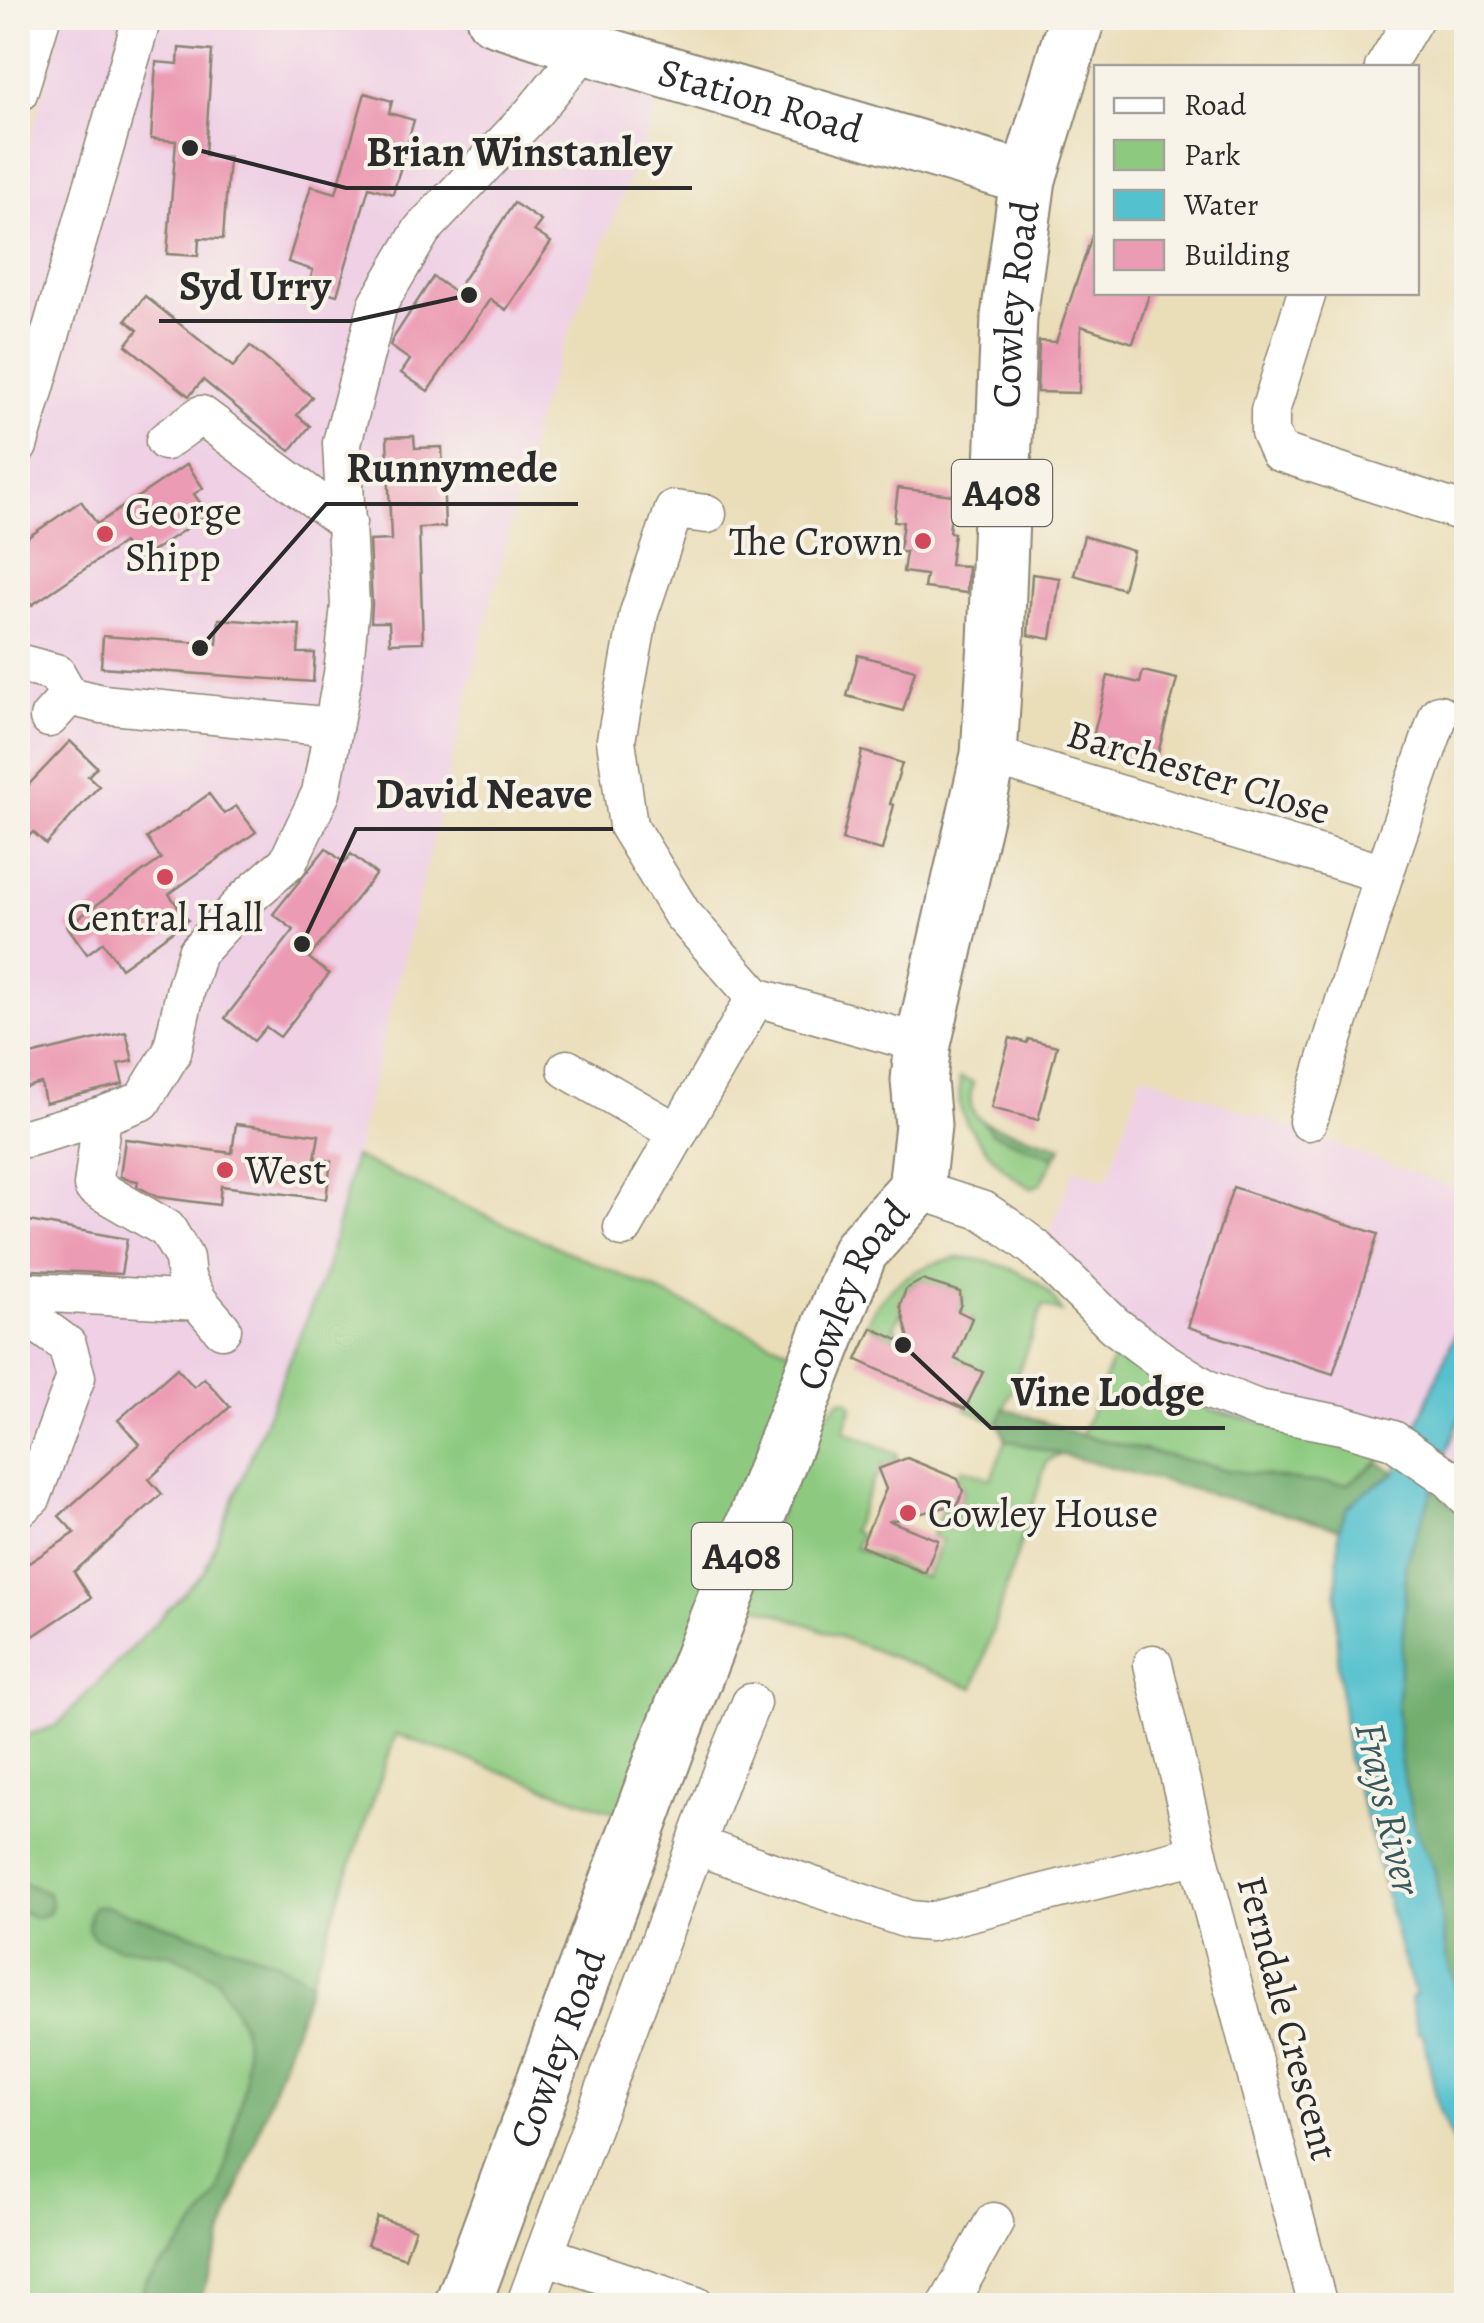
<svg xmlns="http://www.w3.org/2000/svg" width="1484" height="2323" font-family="Alegreya,serif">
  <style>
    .built { fill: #efd0e5 }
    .green { fill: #8dca80; stroke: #5c7a56; stroke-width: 2.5 }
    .forest { fill: #72ae6e; stroke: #4e6c4c; stroke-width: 2.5 }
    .water { fill: #54c1ce; stroke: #40767c; stroke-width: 2.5 }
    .building { fill: #ec9bb4 }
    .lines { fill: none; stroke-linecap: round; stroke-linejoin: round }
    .street-casing { stroke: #8a8472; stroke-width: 41 }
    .secondary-casing { stroke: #8a8472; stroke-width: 56 }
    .primary-casing { stroke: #8a8472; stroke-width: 59 }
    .street { stroke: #fff; stroke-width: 38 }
    .secondary { stroke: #fff; stroke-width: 52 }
    .primary { stroke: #fff; stroke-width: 55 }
    .poi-dot { fill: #d1495b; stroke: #f7f3e8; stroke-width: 4 }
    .labels { text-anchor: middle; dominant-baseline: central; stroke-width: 8; stroke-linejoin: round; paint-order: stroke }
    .shield { fill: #f7f3e8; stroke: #686764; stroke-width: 2.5 }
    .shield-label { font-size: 38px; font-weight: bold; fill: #2b2b2b }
    .street-label { font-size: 40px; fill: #2b2b2b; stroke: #f7f3e8 }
    .poi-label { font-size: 40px; fill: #2b2b2b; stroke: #f7f3e8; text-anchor: start }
    .water-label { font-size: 42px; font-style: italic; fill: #37585c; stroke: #f7f3e8 }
    .leader { fill: none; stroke: #2b2b2b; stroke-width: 4 }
    .callout-dot { fill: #2b2b2b; stroke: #f7f3e8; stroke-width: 4 }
    .callout-label { font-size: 42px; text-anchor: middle; font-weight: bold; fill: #2b2b2b; stroke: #f7f3e8; stroke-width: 8; stroke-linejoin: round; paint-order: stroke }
  </style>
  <rect width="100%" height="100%" fill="#f7f3e8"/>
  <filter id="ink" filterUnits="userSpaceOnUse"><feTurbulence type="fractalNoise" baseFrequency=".01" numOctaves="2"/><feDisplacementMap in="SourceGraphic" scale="20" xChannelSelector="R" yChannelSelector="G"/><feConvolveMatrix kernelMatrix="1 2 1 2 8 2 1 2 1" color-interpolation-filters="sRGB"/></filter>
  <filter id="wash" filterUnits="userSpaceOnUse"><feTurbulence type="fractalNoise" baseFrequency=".0048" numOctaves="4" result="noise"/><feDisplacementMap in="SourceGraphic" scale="40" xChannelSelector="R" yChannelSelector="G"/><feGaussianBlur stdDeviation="2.25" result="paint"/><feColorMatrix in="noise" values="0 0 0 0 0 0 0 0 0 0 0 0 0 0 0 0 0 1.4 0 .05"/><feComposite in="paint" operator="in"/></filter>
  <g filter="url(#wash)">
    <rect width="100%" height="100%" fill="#eadeb9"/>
    <g class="built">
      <path d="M63 18H493L666 85 538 412 327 1268 204 1572 56 1726 18 1738V185Z"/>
      <path d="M1142 1074 1466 1192V1524L1455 1508 1432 1488 1384 1457 1207 1408 1116 1351 1131 1333 1044 1250 1074 1169 1108 1179Z"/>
    </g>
    <g class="green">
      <path d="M960 1078 973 1082C971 1093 968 1102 974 1113 984 1130 1042 1140 1062 1146L1041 1183 1032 1188C1008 1178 970 1135 961 1110 958 1100 959 1089 960 1078Z"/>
      <path d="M354 1157 817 1362 634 1819 396 1734 198 2305H18V1738L56 1726 204 1572 327 1268Z"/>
      <path d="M958 1258C988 1258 1028 1271 1049 1293 1055 1299 1058 1306 1062 1313L1043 1306 999 1423 965 1409 982 1372 938 1352 969 1325 972 1319 958 1311 963 1298 961 1293 922 1280 906 1289 900 1304 903 1316 900 1315 894 1327 897 1330 893 1338 866 1324C883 1286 918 1264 958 1258Z"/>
      <path d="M1116 1351 1210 1410 1320 1436 1384 1457 1347 1484 1301 1481 1228 1470 1081 1435Z"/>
      <path d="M840 1400H847L853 1406 844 1431 898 1454 896 1460 882 1465 877 1477 873 1481 852 1531 860 1535 855 1548 926 1578 942 1540 932 1535 943 1508 958 1505 964 1491 958 1478 962 1468 991 1479 1006 1440 1061 1455 1047 1461 974 1688 745 1601 811 1432Z"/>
    </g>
    <g class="forest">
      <path d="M984 1123 1062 1146 1055 1158 992 1133Z"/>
      <path d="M1004 1408 1081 1435 1146 1451 1228 1470 1301 1481 1347 1484 1378 1462 1395 1472C1369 1490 1351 1498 1339 1528L1006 1440 999 1423Z"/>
      <path d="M1432 1488 1455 1508 1466 1524V2024L1446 1955 1435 1871 1415 1827 1401 1765 1397 1709 1405 1607V1565Z"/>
      <path d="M18 1880 49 1894 52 1906 49 1913 36 1918 18 1910Z"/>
      <path d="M94 1906H105L273 1960 311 1981 198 2305H136L146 2282 158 2267 172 2256 219 2195 245 2082 246 2053 242 2024 218 1980 200 1968 171 1954 116 1947 93 1937 88 1929 90 1913Z"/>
    </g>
    <g class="water">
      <path d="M1466 1307V1401L1442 1464 1410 1443Z"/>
      <path d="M1402 1459 1436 1481 1405 1565V1607L1397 1709 1401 1766 1415 1827 1435 1871 1446 1955 1466 2024V2168L1439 2111 1423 2034 1418 2033 1411 1998 1416 1994 1402 1957 1368 1824 1348 1760 1338 1668 1336 1609 1339 1528 1347 1508 1361 1495 1395 1473Z"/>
    </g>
    <g id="blocks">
      <g class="building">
        <path d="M179 48 212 51 205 155 229 157 223 239 199 238 198 256 167 254 176 141 151 139 156 62 178 64Z"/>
        <path d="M365 93 392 101 389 113 414 120 393 194 369 187 337 295 308 287 313 270 288 262 311 186 336 193Z"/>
        <path d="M514 203 541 221 534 231 551 242 506 310 490 299 428 391 401 373 410 360 390 346 392 340 433 277 455 292Z"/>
        <path d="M1092 236 1096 237V292H1150L1133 343 1081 326 1079 393 1037 392 1039 341 1056 342Z"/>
        <path d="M145 296 233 367 250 346 312 397 297 415 310 426 290 451 203 380 189 396 126 345 138 330 126 320Z"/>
        <path d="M414 436 415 448 442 447 445 527 419 528 423 642 390 643 389 622H371L372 604 369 541 391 540 387 437Z"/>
        <path d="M187 464 203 488 194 494 208 514 136 562 123 543 32 605 18 583V544L81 501 97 524Z"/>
        <path d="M898 488 953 495 949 532 954 533 950 565 968 566 967 593 924 588 926 575 903 572 906 552H899L903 522 894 521Z"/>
        <path d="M1084 536 1133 551 1123 589 1074 575Z"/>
        <path d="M1032 574 1060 578 1051 639 1028 635Z"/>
        <path d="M219 619 300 625 298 653H315L313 682 101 667 103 636 217 644Z"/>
        <path d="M858 655 915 670 903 711 847 696Z"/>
        <path d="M1143 671 1177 679 1156 761 1091 745 1108 676 1140 683Z"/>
        <path d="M70 741 97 767 88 776 99 786 46 844 33 832 18 848V796Z"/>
        <path d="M862 751 902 763 890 804 894 805 882 850 842 840Z"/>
        <path d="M209 794 224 814 236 806 256 832 169 894 188 920 121 968 103 942 87 954 67 926 161 859 147 838Z"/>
        <path d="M326 848 344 863 351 854 376 874 309 958 329 974 280 1037 266 1027 254 1041 225 1018 294 930 273 914Z"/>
        <path d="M126 1032 133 1061 118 1064 123 1084 45 1103 41 1083 18 1089V1058Z"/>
        <path d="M1010 1038 1027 1043 1028 1039 1057 1046 1038 1120 991 1108Z"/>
        <path d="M236 1124 319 1135 315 1159 331 1161 326 1199 221 1186 219 1205 157 1197 137 1186 138 1181 126 1179 120 1176 125 1139 232 1153Z"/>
        <path d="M1233 1187 1378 1234 1333 1374 1188 1327Z"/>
        <path d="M18 1219 127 1239 121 1274 32 1270 18 1275Z"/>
        <path d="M922 1280 960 1292 961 1304 958 1311 972 1318 955 1359 983 1372 965 1409 857 1360 872 1328 911 1346 900 1305 906 1289Z"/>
        <path d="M177 1368 194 1387 204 1378 230 1407 149 1479 162 1494 74 1572 91 1598 18 1646V1570L75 1533 59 1516 140 1444 118 1420Z"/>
        <path d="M907 1458 958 1479 963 1491 958 1504 890 1521 938 1540 925 1573 861 1546 886 1489 878 1469Z"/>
        <path d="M377 2217 415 2229 405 2258 367 2245Z"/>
      </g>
    </g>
  </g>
  <g filter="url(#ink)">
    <use href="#blocks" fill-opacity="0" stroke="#8a8472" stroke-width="2.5"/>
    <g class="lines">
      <g class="street-casing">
        <g id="street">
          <path d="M1384 68 1414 18"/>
          <path d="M18 93 41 18"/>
          <path d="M1307 292 1270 411V432L1279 452 1466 513"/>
          <path d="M165 441 201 415 347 523"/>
          <path d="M18 446 142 18"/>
          <path d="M707 514 674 510 639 613 616 740 628 826 682 914 756 997 923 1044"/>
          <path d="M18 663 56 673 69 696"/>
          <path d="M49 718 69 696 102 704 333 727"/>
          <path d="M989 755 1384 874"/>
          <path d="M567 1069 678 1133"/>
          <path d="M1308 1121 1384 874 1439 714"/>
          <path d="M18 1137 26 1138 102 1116"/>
          <path d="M916 1189 984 1211 1006 1226 1035 1248 1114 1325 1161 1360 1207 1389 1258 1409 1342 1425 1393 1440 1450 1479 1466 1496"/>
          <path d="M623 1228 756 997"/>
          <path d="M198 1301 222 1329"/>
          <path d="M18 1509 32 1497 76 1377 67 1345 26 1315 31 1292 198 1301 186 1278 184 1258 167 1229 93 1186 102 1116 142 1101 172 1052 186 988 197 952 247 898 288 862 321 793 343 674 350 605 342 443 378 304 422 230 531 115 586 48"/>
          <path d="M1153 1664 1198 1854"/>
          <path d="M695 1845 910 1920 930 1922 1198 1854 1318 2306"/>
          <path d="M544 2255 696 2306"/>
          <path d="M525 2306 723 1771 751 1703"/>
          <path d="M947 2306 994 2222"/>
        </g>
      </g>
      <g class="secondary-casing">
        <g id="secondary">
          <path id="s1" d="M493 18 586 48 1028 179"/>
        </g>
      </g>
      <g class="primary-casing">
        <g id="primary">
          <path id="s2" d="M462 2306 666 1751 860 1251 916 1189 923 1125 919 1080 923 1044 989 755 996 642 1009 317 1028 179 1077 18"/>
        </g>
      </g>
      <use href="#street" class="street"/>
      <use href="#secondary" class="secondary"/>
      <use href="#primary" class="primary"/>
    </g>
  </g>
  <g class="poi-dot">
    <circle cx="105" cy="534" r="10"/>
    <circle cx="923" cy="541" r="10"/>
    <circle cx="165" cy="877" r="10"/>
    <circle cx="225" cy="1170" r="10"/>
    <circle cx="908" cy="1513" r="10"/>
  </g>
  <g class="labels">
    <g class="shield">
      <rect x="952" y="460" width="100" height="66" rx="8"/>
      <rect x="692" y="1523" width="100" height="66" rx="8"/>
    </g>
    <g class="shield-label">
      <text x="1002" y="493">A408</text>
      <text x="742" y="1556">A408</text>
    </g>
    <g class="street-label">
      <text stroke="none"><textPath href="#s1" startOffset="280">Station Road</textPath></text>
      <text stroke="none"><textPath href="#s2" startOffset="2105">Cowley Road</textPath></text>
      <text transform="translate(1199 772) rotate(17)">Barchester Close</text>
      <text stroke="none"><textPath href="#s2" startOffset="1085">Cowley Road</textPath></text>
      <text transform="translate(1288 2018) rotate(75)">Ferndale Crescent</text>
      <text stroke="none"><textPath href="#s2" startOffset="275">Cowley Road</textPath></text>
    </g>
    <g class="poi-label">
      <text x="125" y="511">George<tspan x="125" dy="46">Shipp</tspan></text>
      <text x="903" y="541" text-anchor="end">The Crown</text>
      <text x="165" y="917" text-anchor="middle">Central Hall</text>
      <text x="245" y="1170">West</text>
      <text x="928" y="1513">Cowley House</text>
    </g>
    <g class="water-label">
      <text transform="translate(1389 1808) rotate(77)">Frays River</text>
    </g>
  </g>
  <path class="leader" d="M190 148L346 188H692M469 295L351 321H159M200 648L326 504H578M302 944L356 829H613M903 1345L991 1428H1225"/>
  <g class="callout-dot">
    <circle cx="190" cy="148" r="10"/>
    <circle cx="469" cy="295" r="10"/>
    <circle cx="200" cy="648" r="10"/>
    <circle cx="302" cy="944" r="10"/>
    <circle cx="903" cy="1345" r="10"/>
  </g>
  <g class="callout-label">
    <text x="519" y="166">Brian Winstanley</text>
    <text x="255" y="300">Syd Urry</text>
    <text x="452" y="482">Runnymede</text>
    <text x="484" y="808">David Neave</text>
    <text x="1108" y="1406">Vine Lodge</text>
  </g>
  <rect width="1484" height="2323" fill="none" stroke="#f7f3e8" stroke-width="60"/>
  <rect x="1094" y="65" width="325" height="230" fill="#f7f3e8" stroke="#a5a39c" stroke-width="2.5"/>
  <rect x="1114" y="98" width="50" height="15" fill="#ffffff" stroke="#a5a39c" stroke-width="2.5"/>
  <text x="1184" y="115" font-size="30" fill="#2b2b2b">Road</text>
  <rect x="1114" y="140" width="50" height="30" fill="#8dca80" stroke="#a5a39c" stroke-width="2.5"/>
  <text x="1184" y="165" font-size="30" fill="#2b2b2b">Park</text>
  <rect x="1114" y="190" width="50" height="30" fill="#54c1ce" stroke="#a5a39c" stroke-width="2.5"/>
  <text x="1184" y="215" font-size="30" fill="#2b2b2b">Water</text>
  <rect x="1114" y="240" width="50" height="30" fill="#ec9bb4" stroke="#a5a39c" stroke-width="2.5"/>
  <text x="1184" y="265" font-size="30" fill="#2b2b2b">Building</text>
</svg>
